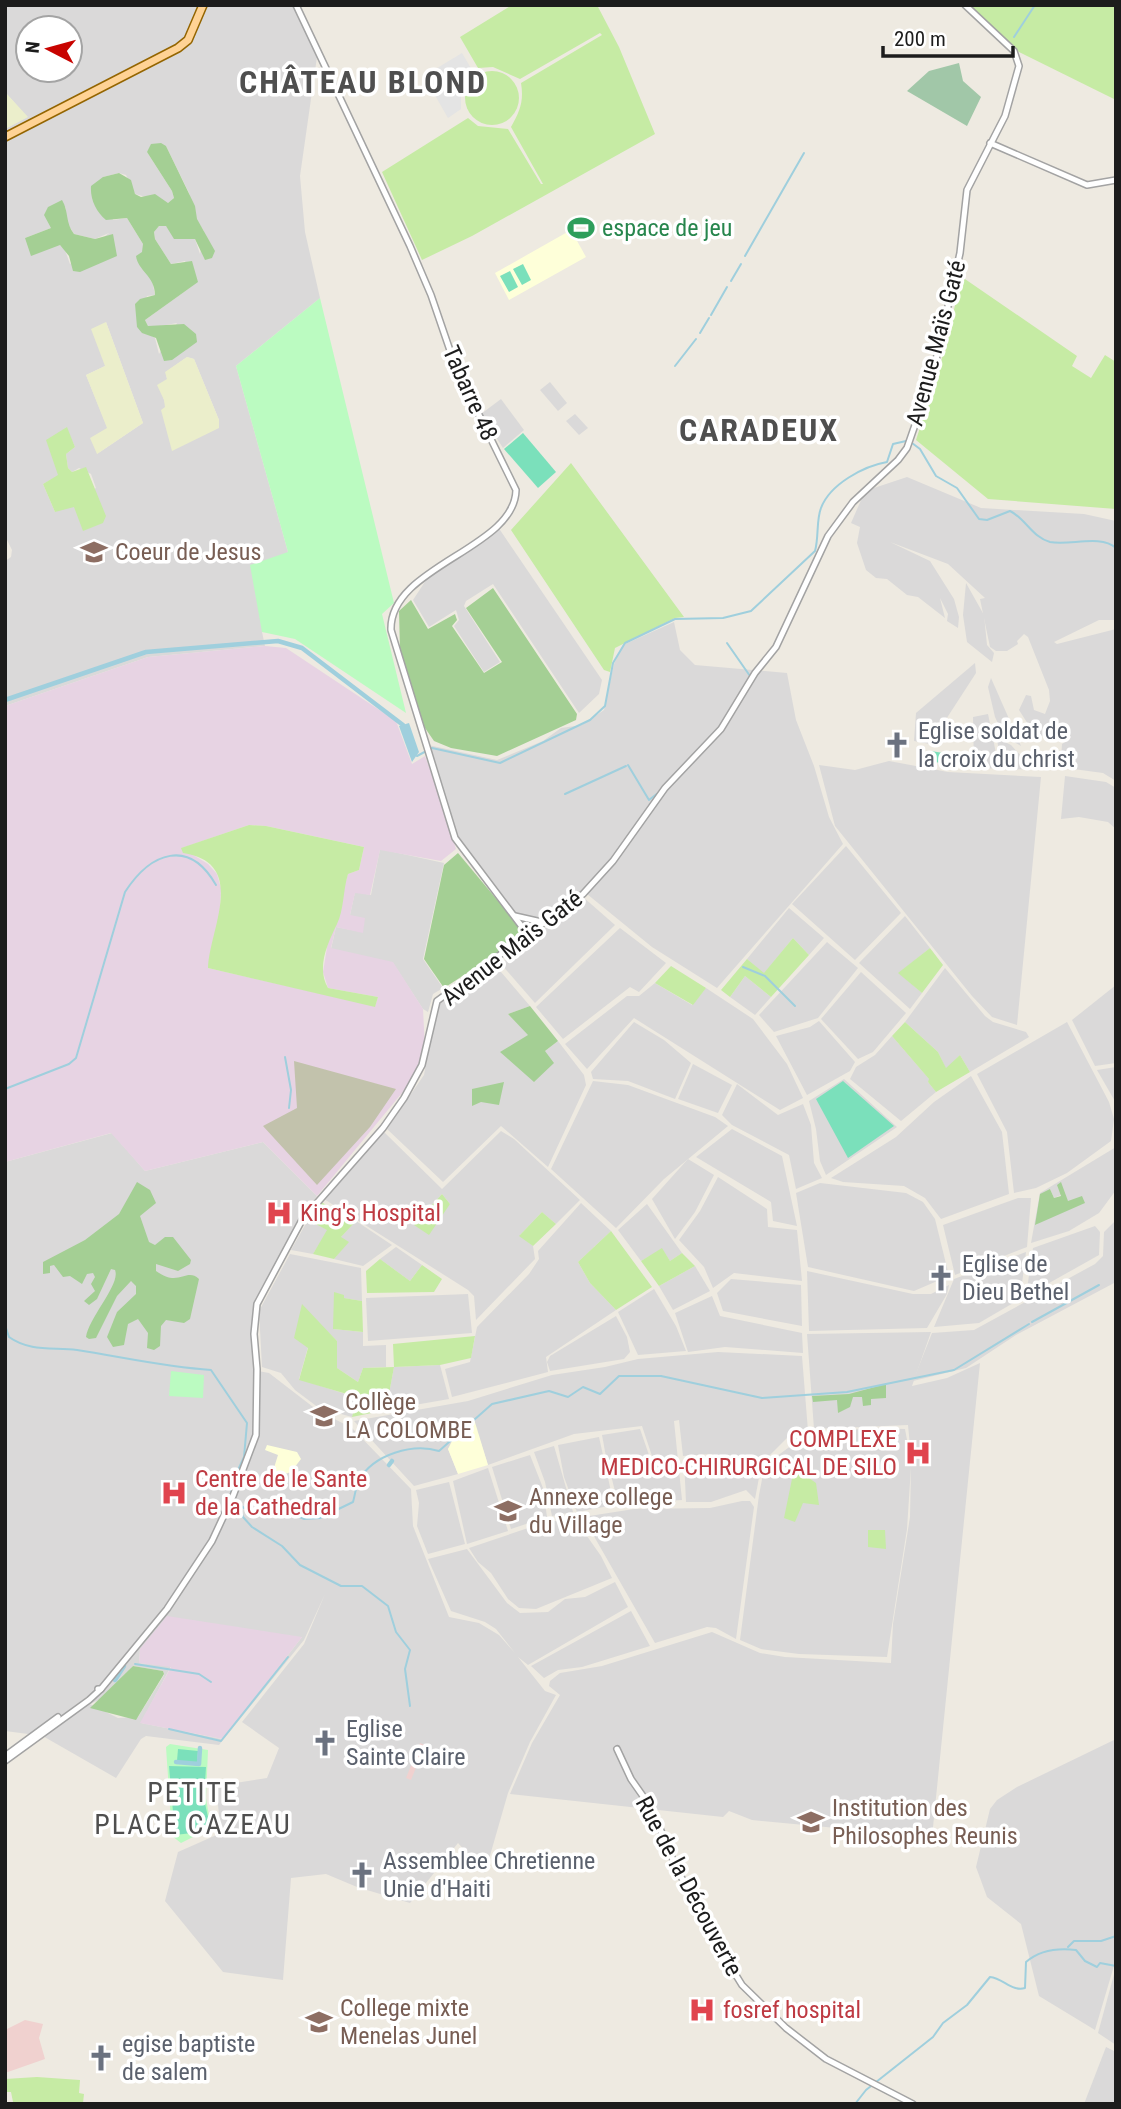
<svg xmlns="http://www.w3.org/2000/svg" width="1121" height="2109" font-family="'Roboto Condensed',sans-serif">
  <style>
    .residential { fill: #dad9d9; fill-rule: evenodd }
    .commercial { fill: #f0d1cf }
    .industrial { fill: #e7d3e3; fill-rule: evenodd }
    .education { fill: #feffd9 }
    .construction { fill: #c2c2ac }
    .farmland { fill: #ebeecb }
    .grass { fill: #c6eba4 }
    .forest { fill: #a4cf94 }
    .cemetery { fill: #a1c7a8 }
    .park { fill: #bbfbc1 }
    .pitch { fill: #7be0bb }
    .parking { fill: #e4e4e4 }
    .water { fill: #9fcfdd }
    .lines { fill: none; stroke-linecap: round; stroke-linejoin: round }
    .stream { stroke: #9fcfdd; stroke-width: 2 }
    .canal { stroke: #9fcfdd; stroke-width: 4.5 }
    .minor-casing { stroke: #a3a3a3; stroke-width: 8 }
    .major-casing { stroke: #946500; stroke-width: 10 }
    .minor { stroke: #fff; stroke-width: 5 }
    .major { stroke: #ffd395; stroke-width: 7 }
    .labels { text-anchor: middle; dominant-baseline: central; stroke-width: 7; stroke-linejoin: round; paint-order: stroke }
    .leisure-label { font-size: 24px; fill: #27864d; stroke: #fff; text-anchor: start }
    .street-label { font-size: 24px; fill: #1c1c1c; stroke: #fff }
    .education-label { font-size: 24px; fill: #785e54; stroke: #fff; text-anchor: start }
    .worship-label { font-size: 24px; fill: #5b616d; stroke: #fff; text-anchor: start }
    .health-label { font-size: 24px; fill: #be3a42; stroke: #fff; text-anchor: start }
    .quarter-label { font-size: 28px; letter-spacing: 2px; fill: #4f4f4f; stroke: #fff }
    .district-label { font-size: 32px; font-weight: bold; letter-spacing: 2px; fill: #4f4f4f; stroke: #fff }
  </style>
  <rect width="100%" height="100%" fill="#eeeae1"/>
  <g class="residential">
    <path d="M5 5H295L318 50 300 176 305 232 320 298 236 366 288 552 262 632 265 646 148 657 5 706V561L11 557 12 550 5 536V129L27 117 5 92ZM28 28H70V70H28ZM166 146 189 193 196 219 204 231 200 254 195 239H181L166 226H159L154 232 155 239 171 264 185 261 192 286 145 320 148 326 155 327 177 323 159 354 155 338 137 327 147 296 155 295 152 280 143 267V244L127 218 113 220 103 177 119 173 126 175 135 194 168 203 174 198 172 191 147 152ZM66 207V221L74 234 95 239 109 233 70 264 65 250 60 245 25 238 51 228ZM106 322 143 423 97 454 108 429 86 375 105 366ZM187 357 194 359 219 420V427L178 446 162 393 167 379 166 372ZM66 427 75 447 66 454 68 468 72 472 79 468 91 474 96 488 55 512 43 484 58 476Z"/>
    <path d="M550 382 567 403 558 411 540 390Z"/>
    <path d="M501 399 524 430 503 448 481 414Z"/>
    <path d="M575 414 588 428 579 435 566 421Z"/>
    <path d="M907 477 981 508 1084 514 1116 521V620H1099L1054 642 1057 644 1116 629V781L1103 773 1051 766 1061 759 1062 744 1065 742 1063 733 1060 731 1037 738 1019 710 1026 695 1031 696 1034 710 1045 714 1050 701 1049 690 1028 637 1024 634 1017 641 1018 644 1007 651H996L990 647 980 599 985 598 948 564 890 542 930 561 954 599 959 617 958 628 947 621 948 614 940 598 945 618 918 597 907 595 887 579 876 578 866 570 857 543 860 527 851 523 865 491Z"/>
    <path d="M498 527 602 680 599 694 579 713 493 584 466 601 464 606 500 662 484 672 454 626 459 620 456 610 429 627 413 600 430 574Z"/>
    <path d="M966 583 984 615 987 645 994 653 992 662 967 642 963 615Z"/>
    <path d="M674 622 680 650 695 665 787 673 796 720 814 766 829 817 843 844 717 988 652 947 587 894 583 893 529 931 470 864 459 844 428 745 497 760 543 741 561 728 582 725 604 710 614 664 623 645Z"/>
    <path d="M975 663 976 673 930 744 914 741 916 713Z"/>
    <path d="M991 678 1021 746 1004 736 995 717 988 687Z"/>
    <path d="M988 714 999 768 974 769 973 717Z"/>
    <path d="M994 725 1001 740 1011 745 1033 769 1003 770Z"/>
    <path d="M889 761 948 772 1041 777 1017 1025 992 1017 972 996 835 826 819 765 855 770Z"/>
    <path d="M1065 776 1106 782 1116 788V829L1108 822 1079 817 1061 819Z"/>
    <path d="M846 846 901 913 855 960 792 904Z"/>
    <path d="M380 849 444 863 423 959 443 988 433 994 428 1012 423 1009 393 963 331 949 336 927 362 932 350 915 355 892 371 895Z"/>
    <path d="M583 897 615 925 535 1003 501 964Z"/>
    <path d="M789 908 824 938 809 955 793 938 764 974 747 959Z"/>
    <path d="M905 916 930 948 899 973 922 993 910 1009 859 963Z"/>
    <path d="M620 928 666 963 639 992 630 987 563 1039 536 1007Z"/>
    <path d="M827 942 858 968 818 1018 774 1032 759 1015Z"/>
    <path d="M495 965 530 1006 508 1014 529 1035 501 1053 545 1051 558 1041 584 1075 586 1085 548 1167 501 1126 443 1182 387 1129 424 1075 436 1010 444 999Z"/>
    <path d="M945 968 985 1016 993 1022 1026 1032 1029 1037 970 1072 960 1055 946 1069 938 1052 905 1022Z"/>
    <path d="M861 972 906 1013 873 1052 858 1059 821 1019Z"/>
    <path d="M745 976 771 997 755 1015 730 997Z"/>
    <path d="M655 983 692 1005 706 988 753 1019 787 1064 803 1098 780 1110 634 1018 587 1069 565 1044 627 996H639Z"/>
    <path d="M1116 985V1063L1095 1066 1072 1020Z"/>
    <path d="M819 1021 855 1062 850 1071 807 1095 776 1036 810 1027Z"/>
    <path d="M634 1022 664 1040 691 1063 675 1099 628 1081 593 1079 591 1072Z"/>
    <path d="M1067 1022 1109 1102 1114 1119 1111 1141 1067 1173 1036 1188 1014 1193 1007 1132 977 1074Z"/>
    <path d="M892 1036 930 1080 928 1082 936 1092 901 1121 850 1079 856 1067 875 1055Z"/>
    <path d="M693 1064 732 1085 718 1113 678 1099Z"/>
    <path d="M1116 1067V1103L1097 1070Z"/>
    <path d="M971 1076 1002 1132 1009 1194 941 1219 925 1198 904 1186 843 1182 831 1178 896 1137 934 1102Z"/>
    <path d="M844 1079 897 1127 826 1175 820 1161 816 1129 809 1101Z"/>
    <path d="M593 1081 628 1085 715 1117 728 1126 664 1179 616 1228 551 1169Z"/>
    <path d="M737 1084 778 1115 803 1104 811 1125 814 1163 822 1178 796 1189 789 1155 732 1125 722 1115Z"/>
    <path d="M732 1129 782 1156 797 1226 773 1221 771 1202 696 1157Z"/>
    <path d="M501 1131 514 1139 580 1200 556 1224 542 1212 520 1235 533 1246 535 1259 476 1320 474 1296 468 1290 324 1199 384 1132 442 1189ZM442 1194 450 1204 414 1225Z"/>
    <path d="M112 1133 145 1171 263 1142 317 1196 296 1226 254 1304 255 1430 249 1453 211 1540 155 1622 105 1683 36 1735 5 1731V1162Z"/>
    <path d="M1116 1147V1190L1099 1213 1069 1231 1031 1243 1040 1193ZM1050 1189 1054 1198 1061 1195 1068 1201 1036 1225Z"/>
    <path d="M688 1159 714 1175 695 1212 675 1239 652 1199Z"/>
    <path d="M718 1177 767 1209 768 1227 797 1230 802 1281 734 1273 713 1288 704 1267 679 1240 700 1211Z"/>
    <path d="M820 1183 906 1193 923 1202 935 1219 949 1276 914 1291 808 1267 796 1193Z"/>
    <path d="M1018 1198H1031L1027 1247 955 1275 943 1225Z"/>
    <path d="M581 1203 611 1231 578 1262 590 1283 616 1310 546 1357 548 1372 452 1397 445 1369 470 1362 477 1327 529 1274 539 1259 538 1251Z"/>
    <path d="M647 1204 682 1253 670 1261 662 1249 641 1261 618 1230Z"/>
    <path d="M308 1220 328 1230 313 1254 291 1250Z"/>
    <path d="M1116 1220V1282L1016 1335 966 1368 913 1381 932 1333 974 1330 1095 1264 1103 1256 1104 1232Z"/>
    <path d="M356 1221 392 1245 363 1266 334 1259 348 1242 340 1238Z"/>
    <path d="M1095 1226 1100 1232 1099 1255 1026 1296 1033 1248Z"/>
    <path d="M396 1247 422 1265 410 1281 380 1259Z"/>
    <path d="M1026 1252 1020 1299 979 1323 934 1327 954 1279Z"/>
    <path d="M290 1254 361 1268 362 1301 343 1298 333 1329 363 1332V1346L386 1345V1367L363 1368 358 1382 337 1368V1341L302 1305 308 1347 299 1379 358 1398 352 1417 319 1408 295 1390 281 1373 262 1367 259 1311Z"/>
    <path d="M695 1266 710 1291 673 1310 659 1286Z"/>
    <path d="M807 1271 913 1294H931L949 1285 947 1294 927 1328 809 1331Z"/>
    <path d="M731 1279 801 1285 802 1326 723 1311 717 1293Z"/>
    <path d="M654 1289 676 1326 686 1351 638 1355 618 1312Z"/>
    <path d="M468 1294 472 1333 368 1341 366 1298Z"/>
    <path d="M712 1296 720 1316 802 1333 803 1353 725 1347 688 1352 675 1313Z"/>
    <path d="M616 1316 627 1337 630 1352 624 1359 550 1371 547 1362 550 1356Z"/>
    <path d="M931 1332 912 1386 947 1378 980 1363 932 1837 752 1820 729 1811 723 1817 510 1794 532 1743 560 1695 549 1686 550 1681 560 1673 602 1666 712 1632 760 1653 785 1657 891 1663 893 1624 910 1517 911 1467 907 1529 887 1657 799 1654 761 1649 740 1640 759 1495 764 1469 769 1462 807 1434 873 1428 905 1429 912 1467 908 1425 814 1429 807 1334Z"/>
    <path d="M718 1352 802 1356 808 1431 787 1438 762 1463 710 1454 683 1456 679 1420 674 1421 682 1500 618 1504 611 1475 653 1459 642 1426 574 1434 488 1465 473 1419 448 1449 458 1474 414 1486 354 1421 468 1401 552 1375 605 1367 638 1359Z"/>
    <path d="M440 1365 449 1399 386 1410 394 1367Z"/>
    <path d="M258 1371 269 1373 317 1410 352 1428 411 1489 413 1526 449 1617 479 1623 499 1635 515 1653 496 1629 485 1622 451 1611 428 1559 467 1549 507 1603 520 1613 548 1612 565 1599 585 1597 615 1582 628 1607 528 1665 518 1657 545 1691 556 1695 530 1742 508 1793 485 1873 458 1843 410 1903 357 1887 326 1874 291 1878 283 1980 223 1972 165 1901 178 1852 221 1833 216 1786 267 1778 279 1748 242 1722 304 1644 325 1594 304 1640 219 1745 146 1736 141 1739 116 1778 41 1735 97 1695 135 1653 213 1542 258 1433ZM302 1637 222 1739 141 1723 171 1666 139 1663 140 1649ZM133 1666 163 1671 164 1675 138 1717 118 1718 90 1704 101 1699Z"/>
    <path d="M640 1429 649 1455 609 1473 602 1435Z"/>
    <path d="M599 1437 614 1505 577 1512 564 1477 558 1445Z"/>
    <path d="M554 1446 573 1512 552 1516 545 1482 534 1452Z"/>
    <path d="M530 1455 543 1488 547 1517 511 1529 492 1467Z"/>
    <path d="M710 1458 761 1467 755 1499 746 1490 711 1502H686L684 1460Z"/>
    <path d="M488 1468 508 1531 467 1544 453 1481Z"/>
    <path d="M449 1482 465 1544 428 1554 417 1526 419 1503 416 1490Z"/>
    <path d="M742 1501H750L754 1507 736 1639 716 1628 707 1627 655 1643 583 1517 634 1509 710 1508Z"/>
    <path d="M575 1519 601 1556 612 1578 536 1609 519 1608 508 1599 491 1573 478 1562 469 1548 546 1522Z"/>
    <path d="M631 1611 650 1646 582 1667 558 1670 544 1678 531 1666Z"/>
    <path d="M1116 1739V1959L1095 2030 1039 1996 1021 1924 987 1897 976 1867 990 1809 997 1800 1017 1787Z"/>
    <path d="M1116 1967V2045L1098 2033Z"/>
    <path d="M1106 2047 1116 2052V2104H1084Z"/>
  </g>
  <g class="commercial">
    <path d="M420 1743 425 1745 411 1780 406 1778Z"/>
    <path d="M25 2020 43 2024 39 2038 45 2059 5 2073V2030Z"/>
  </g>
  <g class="industrial">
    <path d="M265 646 286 648 396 721 412 764 425 756 438 790 456 849 441 861 380 850 370 895 355 893 350 915 365 918 363 933 336 927 331 948 393 962 423 1009 425 1048 411 1082 317 1196 263 1142 145 1171 111 1133 5 1162V706L148 657ZM249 825 266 826 364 847 359 870 348 874 329 935 323 972 328 988 378 997 375 1006 208 968 220 915 221 888 217 874 208 864 182 848Z"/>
    <path d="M167 1616 302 1637 223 1739 140 1723 171 1667 139 1663 140 1649Z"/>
  </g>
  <g class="education">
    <path d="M571 230 586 257 509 300 495 273Z"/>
    <path d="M474 1419 488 1465 458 1474 448 1449 455 1435Z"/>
    <path d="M267 1445 297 1452 301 1459 291 1472 276 1477 273 1471 278 1455 265 1450Z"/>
  </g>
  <path class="construction" d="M294 1061 396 1089 370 1127 317 1185 263 1126 297 1108Z"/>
  <g class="farmland">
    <path d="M5 92 28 117 5 129Z"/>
    <path d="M106 322 143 423 97 454 90 438 107 428 86 375 105 366 91 329Z"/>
    <path d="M187 357 194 359 219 420V428L172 451 161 410 165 407 164 400 157 385 167 379 165 372Z"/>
  </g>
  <g class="grass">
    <path d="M512 5H597L619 47 655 134 472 236 422 260 382 172 468 118 478 126 508 129 541 184H543L511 127C520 111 524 101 521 83L602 35 600 33 520 79 493 67 478 68 460 37Z"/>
    <path d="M969 5H1116V100L1019 52Z"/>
    <circle cx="492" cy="98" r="27"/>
    <path d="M962 277 1077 356 1072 366 1091 378 1105 355 1116 362V509L988 499 916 440 940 366Z"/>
    <path d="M67 427 75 447 66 454 68 468 72 472 86 467 106 516 103 523 83 531 74 507 55 512 43 484 58 475 46 440Z"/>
    <path d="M571 463 684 617 675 618 615 648 610 672 604 670 511 530Z"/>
    <path d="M249 825 266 826 364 847 359 870 348 874C343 890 344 910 337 924 328 943 316 967 328 988L378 997 375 1007 208 968C209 930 249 863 183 853L181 848Z"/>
    <path d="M793 938 809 955 771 997 745 976 730 997 721 990 747 959 764 973Z"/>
    <path d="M930 948 943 965 922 993 898 973Z"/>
    <path d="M671 966 706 988 693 1005 655 983Z"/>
    <path d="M905 1022 938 1052 946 1068 960 1055 970 1072 936 1092 928 1082 929 1079 892 1036Z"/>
    <path d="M442 1194 450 1204 429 1235 414 1225Z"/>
    <path d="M321 1202 356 1221 341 1237 349 1242 334 1259 313 1254 327 1230 308 1220Z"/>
    <path d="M542 1212 556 1224 533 1246 519 1236Z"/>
    <path d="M611 1231 652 1287 616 1310 590 1283 578 1262Z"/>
    <path d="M662 1248 670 1261 682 1253 695 1266 659 1286 641 1261Z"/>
    <path d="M380 1259 410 1281 422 1265 442 1279 434 1292 367 1293 366 1271Z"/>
    <path d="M334 1292 344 1295V1298L362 1301 363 1332 333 1329Z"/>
    <path d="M302 1304 337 1341V1368L358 1382 363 1368 394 1367 393 1344 475 1336 471 1358 440 1365 394 1367 386 1410 352 1417 357 1397 299 1380 308 1348 294 1338Z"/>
    <path d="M799 1471 816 1483 819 1505 803 1503 795 1522 784 1518 793 1474Z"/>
    <path d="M868 1530H885L886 1549 868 1547Z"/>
    <path d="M37 2077 80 2080 79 2093 84 2094 83 2103 18 2104 13 2102 11 2092H5V2079Z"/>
  </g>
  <g class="forest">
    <path d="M161 143 166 146 195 206 197 219 215 251 212 258 205 260 195 239H174L166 226H159L154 232 155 239 171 264 192 261 198 282 145 320 148 326 184 324 196 334 197 342 172 360 164 361 156 338 142 333 137 327 135 304 140 299 155 295C155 276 138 271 136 256L142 252 143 244 127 218 106 220C96 212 90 199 91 186L103 177 119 173 131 180 135 194 141 197 155 194 168 203 174 198 172 191 147 152 151 144Z"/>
    <path d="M62 200C69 211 65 223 74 234L95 239 113 234 117 256 80 272 73 271 69 256 60 245 31 256 25 238 51 228 44 215 48 207Z"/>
    <path d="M493 588 577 714 576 720 497 756 451 748 434 741 423 725 400 650 399 611 411 600 428 629 455 614 457 620 452 626 484 673 502 662 466 608Z"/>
    <path d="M458 853 519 926 521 933 518 940 444 988 424 959 444 865Z"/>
    <path d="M530 1006 558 1041 545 1051 554 1063 534 1082 500 1052 528 1035 508 1014Z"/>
    <path d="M504 1082 499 1105 481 1102 472 1106V1089Z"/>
    <path d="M137 1182 150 1190 156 1203 140 1216 149 1242 155 1245 165 1237H173L191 1260 190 1264 178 1271 156 1264V1271C179 1288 186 1267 199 1279L190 1319 184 1323 166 1320 161 1326 160 1346 154 1350 147 1348 148 1333 138 1319 128 1324 124 1345 113 1347 107 1337 117 1312 136 1294V1286L131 1281 117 1296 96 1338 89 1339 86 1337C89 1317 121 1284 115 1270L111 1269 97 1299 89 1305 84 1301 95 1291 91 1284 95 1277 93 1273 87 1274 82 1284 70 1276 63 1277 54 1265 50 1266V1273L43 1274V1262L85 1240 119 1214Z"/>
    <path d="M1061 1182 1068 1201 1082 1196 1085 1203 1035 1225 1040 1194 1050 1189 1054 1198 1061 1196 1057 1185Z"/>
    <path d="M886 1384V1398L871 1399V1405L863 1406 862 1397H853L850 1407 838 1413 837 1400 813 1402 812 1396 849 1394Z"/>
    <path d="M133 1666 163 1671 164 1674 136 1720 90 1708Z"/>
  </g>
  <path class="cemetery" d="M959 63 963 81 981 97 967 126 907 91 929 71Z"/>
  <g class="park">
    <path d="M320 298 394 603 382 614 406 713 295 639 262 632 250 565 288 552 236 366Z"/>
    <path d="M171 1371 204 1375 203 1398 169 1396Z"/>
    <path d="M170 1744 208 1750 206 1798 211 1828 181 1843 172 1836 166 1747Z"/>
  </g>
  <g class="pitch">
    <path d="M523 264 531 280 522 285 513 269Z"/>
    <path d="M510 271 518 287 509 292 500 276Z"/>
    <path d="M523 433 556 472 538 488 504 449Z"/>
    <path d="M931 751 949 754 947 764 929 761Z"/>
    <path d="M843 1081 894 1126 848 1158 816 1099Z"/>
    <path d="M178 1749 198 1751 197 1763 177 1761Z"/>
    <path d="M169 1766 206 1767 204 1799 210 1826 192 1833 175 1835Z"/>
  </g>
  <path class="parking" d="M462 53 472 70 461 88V109L448 118 424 76Z"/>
  <path class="water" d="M409 723 419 752 412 762 399 726Z"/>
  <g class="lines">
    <g class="stream">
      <path d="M1014 37 1035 5"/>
      <path d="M745 256 804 153"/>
      <path d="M731 281 741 264"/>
      <path d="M711 315 727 287"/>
      <path d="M700 333 709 318"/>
      <path d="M675 366 696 339"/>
      <path d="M912 443 920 449 936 476 957 488 979 519 987 520 1010 511C1025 518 1033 538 1050 542 1070 546 1100 534 1116 548"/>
      <path d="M727 643 750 676"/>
      <path d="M417 756 432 748 500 763 590 720 605 706 613 663 625 643 675 619 723 618 751 611 815 551C819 537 816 521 821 508 830 484 864 466 887 462L893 444 906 441"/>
      <path d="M628 765 649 800 658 793"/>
      <path d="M565 794 626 766"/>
      <path d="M743 967 765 976 795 1006"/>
      <path d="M285 1057 291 1090 289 1108"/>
      <path d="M5 1089 69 1064 76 1058 125 892C151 852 189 838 216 885"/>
      <path d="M1032 1322 1099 1285"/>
      <path d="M5 1325 9 1337C30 1352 53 1347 77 1350 122 1357 165 1367 211 1370L247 1423 244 1457 232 1483 231 1496"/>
      <path d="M235 1500 244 1508 291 1513 304 1519 320 1518 353 1502C355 1495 356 1486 359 1480 374 1454 413 1443 439 1451L492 1404 549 1391 568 1397 583 1387 600 1394 619 1376H661L762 1398 847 1392 954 1370 1029 1324"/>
      <path d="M238 1503 243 1517 252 1527 282 1546 300 1565 341 1586H362L388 1606 396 1632 410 1650 405 1669 410 1706"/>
      <path d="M135 1664 199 1674 211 1682"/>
      <path d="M169 1729 221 1741 288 1657"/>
      <path d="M1068 1947 1074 1941H1101L1116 1936"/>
      <path d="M855 2104 866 2090 933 2037 943 2023 967 2005 990 1977C1003 1978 1012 1992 1025 1988L1026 1962C1040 1950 1059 1948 1076 1950L1085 1961 1097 1967 1100 1963 1116 1966"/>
    </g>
    <g class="canal">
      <path d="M5 700 146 652 278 641 302 648 403 725"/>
      <path d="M389 1465 392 1461"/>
      <path d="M115 1680 124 1666"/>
      <path d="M176 1762 199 1764 200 1748"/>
    </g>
    <g class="minor-casing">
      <g id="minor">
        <path d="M296 5 410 246 431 295 456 368 516 490C515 549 389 566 391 630L455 838 529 936"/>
        <path d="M990 143 1087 185 1116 180"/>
        <path d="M515 916 546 923"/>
        <path d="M101 1689 167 1609 212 1541 233 1496 256 1435 257 1369 254 1334 257 1304 302 1220 383 1128 404 1098 422 1065 437 1001 583 894 613 861 665 788 721 729 755 673 776 647 828 536 853 502 898 460 907 448 933 373 960 253 967 190 1005 116 1019 66 1014 51 965 5"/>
        <path d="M617 1749 631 1779 652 1809 678 1872 693 1896 708 1930 742 1985 786 2028 826 2059 913 2104"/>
        <path d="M5 1756 58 1717"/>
        <path d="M5 1761 89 1700 101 1689H98"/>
      </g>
    </g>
    <g class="major-casing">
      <path id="major" d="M5 137 178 48 188 40 203 5"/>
    </g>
    <use href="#minor" class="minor"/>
    <use href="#major" class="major"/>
  </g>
  <defs>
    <g id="stadium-bare" transform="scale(2.1)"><path d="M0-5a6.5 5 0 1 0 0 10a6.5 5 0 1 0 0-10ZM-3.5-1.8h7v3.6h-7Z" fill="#2e9e5b" stroke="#fff" stroke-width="2.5" paint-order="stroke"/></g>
    <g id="university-bare" transform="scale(2.1)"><path d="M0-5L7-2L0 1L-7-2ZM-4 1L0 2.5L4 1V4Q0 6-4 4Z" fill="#8d6e63" stroke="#fff" stroke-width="2.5" paint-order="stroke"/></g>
    <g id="church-bare" transform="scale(2.1)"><path d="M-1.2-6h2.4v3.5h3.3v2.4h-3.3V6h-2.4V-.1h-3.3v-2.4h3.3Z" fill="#6b7280" stroke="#fff" stroke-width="2.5" paint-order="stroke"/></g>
    <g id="hospital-bare" transform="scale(2.1)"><path d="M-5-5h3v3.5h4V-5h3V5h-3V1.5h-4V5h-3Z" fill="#e0444e" stroke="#fff" stroke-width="2.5" paint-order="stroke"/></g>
  </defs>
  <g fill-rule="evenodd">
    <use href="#stadium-bare" x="581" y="228"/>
    <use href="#university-bare" x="94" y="552"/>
    <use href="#church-bare" x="897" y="745"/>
    <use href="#hospital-bare" x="279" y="1213"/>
    <use href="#church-bare" x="941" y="1278"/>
    <use href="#university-bare" x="324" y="1416"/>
    <use href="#hospital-bare" x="918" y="1453"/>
    <use href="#hospital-bare" x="174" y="1493"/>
    <use href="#university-bare" x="508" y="1511"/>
    <use href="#church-bare" x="325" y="1743"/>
    <use href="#university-bare" x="811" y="1822"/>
    <use href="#church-bare" x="362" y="1875"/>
    <use href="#hospital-bare" x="702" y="2010"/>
    <use href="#university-bare" x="319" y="2022"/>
    <use href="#church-bare" x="101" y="2058"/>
  </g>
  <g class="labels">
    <g class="leisure-label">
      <text x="602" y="228">espace de jeu</text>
    </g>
    <g class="street-label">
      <text transform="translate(936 343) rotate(-75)">Avenue Maïs Gaté</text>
      <text transform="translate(470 393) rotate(66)">Tabarre 48</text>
      <text transform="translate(512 948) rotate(-38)">Avenue Maïs Gaté</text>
      <text transform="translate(689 1886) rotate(62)">Rue de la Découverte</text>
    </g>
    <g class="education-label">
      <text x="115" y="552">Coeur de Jesus</text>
      <text x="345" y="1402">Collège<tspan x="345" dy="28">LA COLOMBE</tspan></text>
      <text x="529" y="1497">Annexe college<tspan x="529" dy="28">du Village</tspan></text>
      <text x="832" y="1808">Institution des<tspan x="832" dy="28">Philosophes Reunis</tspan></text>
      <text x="340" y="2008">College mixte<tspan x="340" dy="28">Menelas Junel</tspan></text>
    </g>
    <g class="worship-label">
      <text x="918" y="731">Eglise soldat de<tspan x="918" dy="28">la croix du christ</tspan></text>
      <text x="962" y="1264">Eglise de<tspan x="962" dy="28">Dieu Bethel</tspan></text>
      <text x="346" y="1729">Eglise<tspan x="346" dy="28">Sainte Claire</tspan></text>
      <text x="383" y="1861">Assemblee Chretienne<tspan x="383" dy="28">Unie d'Haiti</tspan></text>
      <text x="122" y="2044">egise baptiste<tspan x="122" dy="28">de salem</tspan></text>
    </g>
    <g class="health-label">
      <text x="300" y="1213">King's Hospital</text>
      <text x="897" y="1439" text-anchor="end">COMPLEXE<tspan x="897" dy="28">MEDICO-CHIRURGICAL DE SILO</tspan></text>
      <text x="195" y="1479">Centre de le Sante<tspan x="195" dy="28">de la Cathedral</tspan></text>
      <text x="723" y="2010">fosref hospital</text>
    </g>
    <g class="quarter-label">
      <text x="193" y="1792">PETITE<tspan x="193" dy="32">PLACE CAZEAU</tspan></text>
    </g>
    <g class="district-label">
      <text x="363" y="82">CHÂTEAU BLOND</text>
      <text x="759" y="430">CARADEUX</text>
    </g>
  </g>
  <rect width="1121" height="2109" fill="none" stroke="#1c1c1c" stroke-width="14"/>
  <g transform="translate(49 49) rotate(276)"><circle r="33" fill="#ffffff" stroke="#a4a4a4" stroke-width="2"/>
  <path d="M0-5L12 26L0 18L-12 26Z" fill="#c80300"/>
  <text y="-10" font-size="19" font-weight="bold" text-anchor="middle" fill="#1c1c1c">N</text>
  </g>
  <path d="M883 46v10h130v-10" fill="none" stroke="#1c1c1c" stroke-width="3.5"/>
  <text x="894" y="46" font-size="21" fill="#1c1c1c" stroke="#ffffff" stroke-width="5" paint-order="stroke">200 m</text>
</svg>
